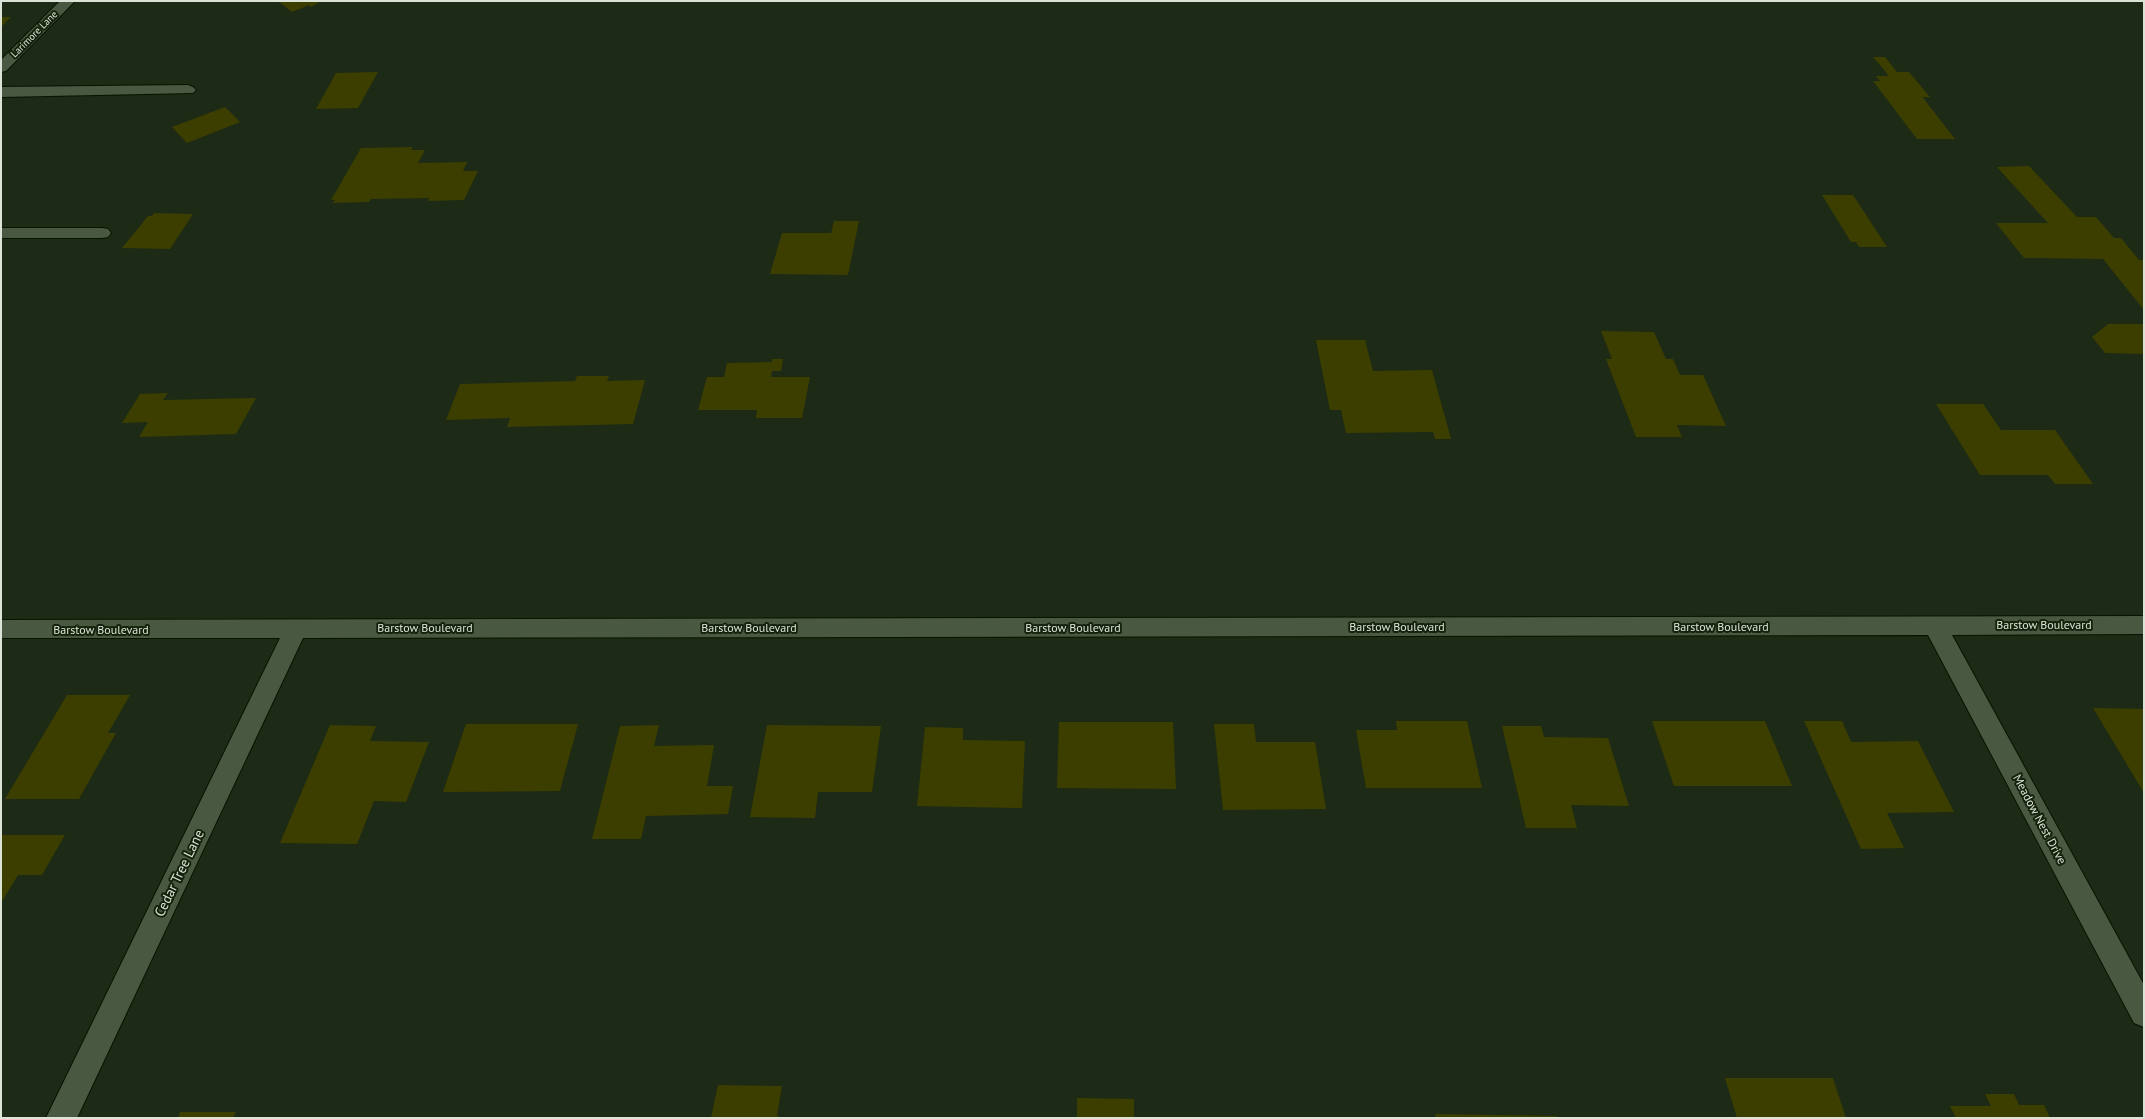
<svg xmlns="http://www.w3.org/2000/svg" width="2145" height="1119" font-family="'PT Sans',sans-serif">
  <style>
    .building { fill: #3c3e00 }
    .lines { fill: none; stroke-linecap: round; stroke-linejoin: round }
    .lane-casing { stroke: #071301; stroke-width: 2 }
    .street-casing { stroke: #071301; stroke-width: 2 }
    .lane { fill: #495840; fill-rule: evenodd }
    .street { fill: #495840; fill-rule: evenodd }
    .labels { text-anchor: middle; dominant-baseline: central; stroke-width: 4; stroke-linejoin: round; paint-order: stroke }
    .far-street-label { font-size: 10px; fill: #dae3d5; stroke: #14210b }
    .street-label { font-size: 12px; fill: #dae3d5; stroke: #14210b }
    .near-street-label { font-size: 14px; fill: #dae3d5; stroke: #14210b }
  </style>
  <rect width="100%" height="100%" fill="#1d2a15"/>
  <g class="building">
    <path d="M278 1H321L311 7 309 5 292 12Z"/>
    <path d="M1 17H11L1 27Z"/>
    <path d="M1873 57H1885L1897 72H1909L1930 97H1923L1927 103 1955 139H1917L1873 81H1880L1876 76H1889Z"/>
    <path d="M378 72 358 108 316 109 336 73Z"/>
    <path d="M225 107 240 122 187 143 172 127Z"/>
    <path d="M413 147 411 150H425L418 163 467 162 463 171H478L464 200 428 201 429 198 371 199 369 202 333 203 335 200H331L361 148Z"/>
    <path d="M2029 166 2077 217H2096L2114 238H2121L2139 260H2144V310L2103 259 2024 258 1996 223H2048L1997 167Z"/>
    <path d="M1822 195H1853L1887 247H1859L1856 242H1851Z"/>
    <path d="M154 213 193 214 170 249 122 248 148 216H152Z"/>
    <path d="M834 221H859L848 275 770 274 782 233H831Z"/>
    <path d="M2108 324H2144V354L2105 353 2092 337Z"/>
    <path d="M1601 331 1654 332 1666 359H1673L1680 375H1703L1726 426 1677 425 1682 437H1636L1606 359H1612Z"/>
    <path d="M1316 340H1365L1373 371 1432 370 1451 439H1435L1433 432 1346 433 1341 410H1330Z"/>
    <path d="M772 359H783L781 371H772L771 377H810L802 418H756L757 410H698L707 377H724L727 363 772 362Z"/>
    <path d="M577 376H609L607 381 645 380 633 424 507 427 510 418 446 420 460 384 575 381Z"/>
    <path d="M168 393 163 400 256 398 236 434 139 437 148 422 122 423 140 394Z"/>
    <path d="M1936 404H1983L2001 430H2055L2093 484H2055L2048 475H1980Z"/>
    <path d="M67 695H130L108 733H116L79 799H5Z"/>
    <path d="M2093 708 2144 709V793Z"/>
    <path d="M1396 721H1467L1482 788H1366L1356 730H1397Z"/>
    <path d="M1652 721H1765L1792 786H1674Z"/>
    <path d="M1804 721H1842L1851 742 1918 741 1954 812 1887 813 1904 848 1861 849Z"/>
    <path d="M1059 722H1173L1176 789 1057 788Z"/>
    <path d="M466 724H578L560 791 443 792Z"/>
    <path d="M1214 724H1254L1256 742H1315L1326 809 1223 810Z"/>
    <path d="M330 725 376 726 370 741 429 742 406 802 374 801 357 844 280 843Z"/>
    <path d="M659 725 654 746 714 745 707 786H733L728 814 646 816 641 839H592L620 726Z"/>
    <path d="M767 725 881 726 872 792H818L815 818 750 817Z"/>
    <path d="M1502 726H1541L1544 737 1608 738 1629 806 1571 805 1577 828H1526Z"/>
    <path d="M925 727 963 728V740L1025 741 1022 808 917 806Z"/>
    <path d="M1 835H65L42 875H18L1 903Z"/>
    <path d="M1725 1078H1833L1846 1118H1737Z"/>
    <path d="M718 1085 782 1086 777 1116 784 1118H711Z"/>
    <path d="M1985 1094H2014L2019 1105H2044L2050 1118H1956L1950 1106H1991Z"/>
    <path d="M1077 1098 1134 1099V1118H1077Z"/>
    <path d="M180 1112H236L233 1118H178Z"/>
    <path d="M1435 1114 1557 1116 1558 1118H1436Z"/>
  </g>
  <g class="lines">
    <g class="lane-casing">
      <g id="lane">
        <path d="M188 85 193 87 196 90 193 93 1 97V87Z"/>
        <path d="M1 228H102L108 229 111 233 108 237 102 238H1Z"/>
      </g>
    </g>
    <g class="street-casing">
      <g id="street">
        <path d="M60 1H75L6 71 1 72V60Z"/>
        <path d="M2144 616V634L1952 635 2144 985V1027L2134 1023 1928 635 303 638 77 1118H46L280 638H1V620Z"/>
      </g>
    </g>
    <use href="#lane" class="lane"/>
    <use href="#street" class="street"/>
  </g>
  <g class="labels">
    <g class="far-street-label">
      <text transform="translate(34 34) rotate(-45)">Larimore Lane</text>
    </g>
    <g class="street-label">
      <text x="2044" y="624">Barstow Boulevard</text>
      <text x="1397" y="626">Barstow Boulevard</text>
      <text x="1721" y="626">Barstow Boulevard</text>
      <text x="425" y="627">Barstow Boulevard</text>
      <text x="749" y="627">Barstow Boulevard</text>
      <text x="1073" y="627">Barstow Boulevard</text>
      <text x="101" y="629">Barstow Boulevard</text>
      <text transform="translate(2040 819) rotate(62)">Meadow Nest Drive</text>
    </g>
    <g class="near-street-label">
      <text transform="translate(179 873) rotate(-64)">Cedar Tree Lane</text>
    </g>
  </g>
  <rect width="2145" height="1119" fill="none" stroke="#dae3d5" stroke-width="4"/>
</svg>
